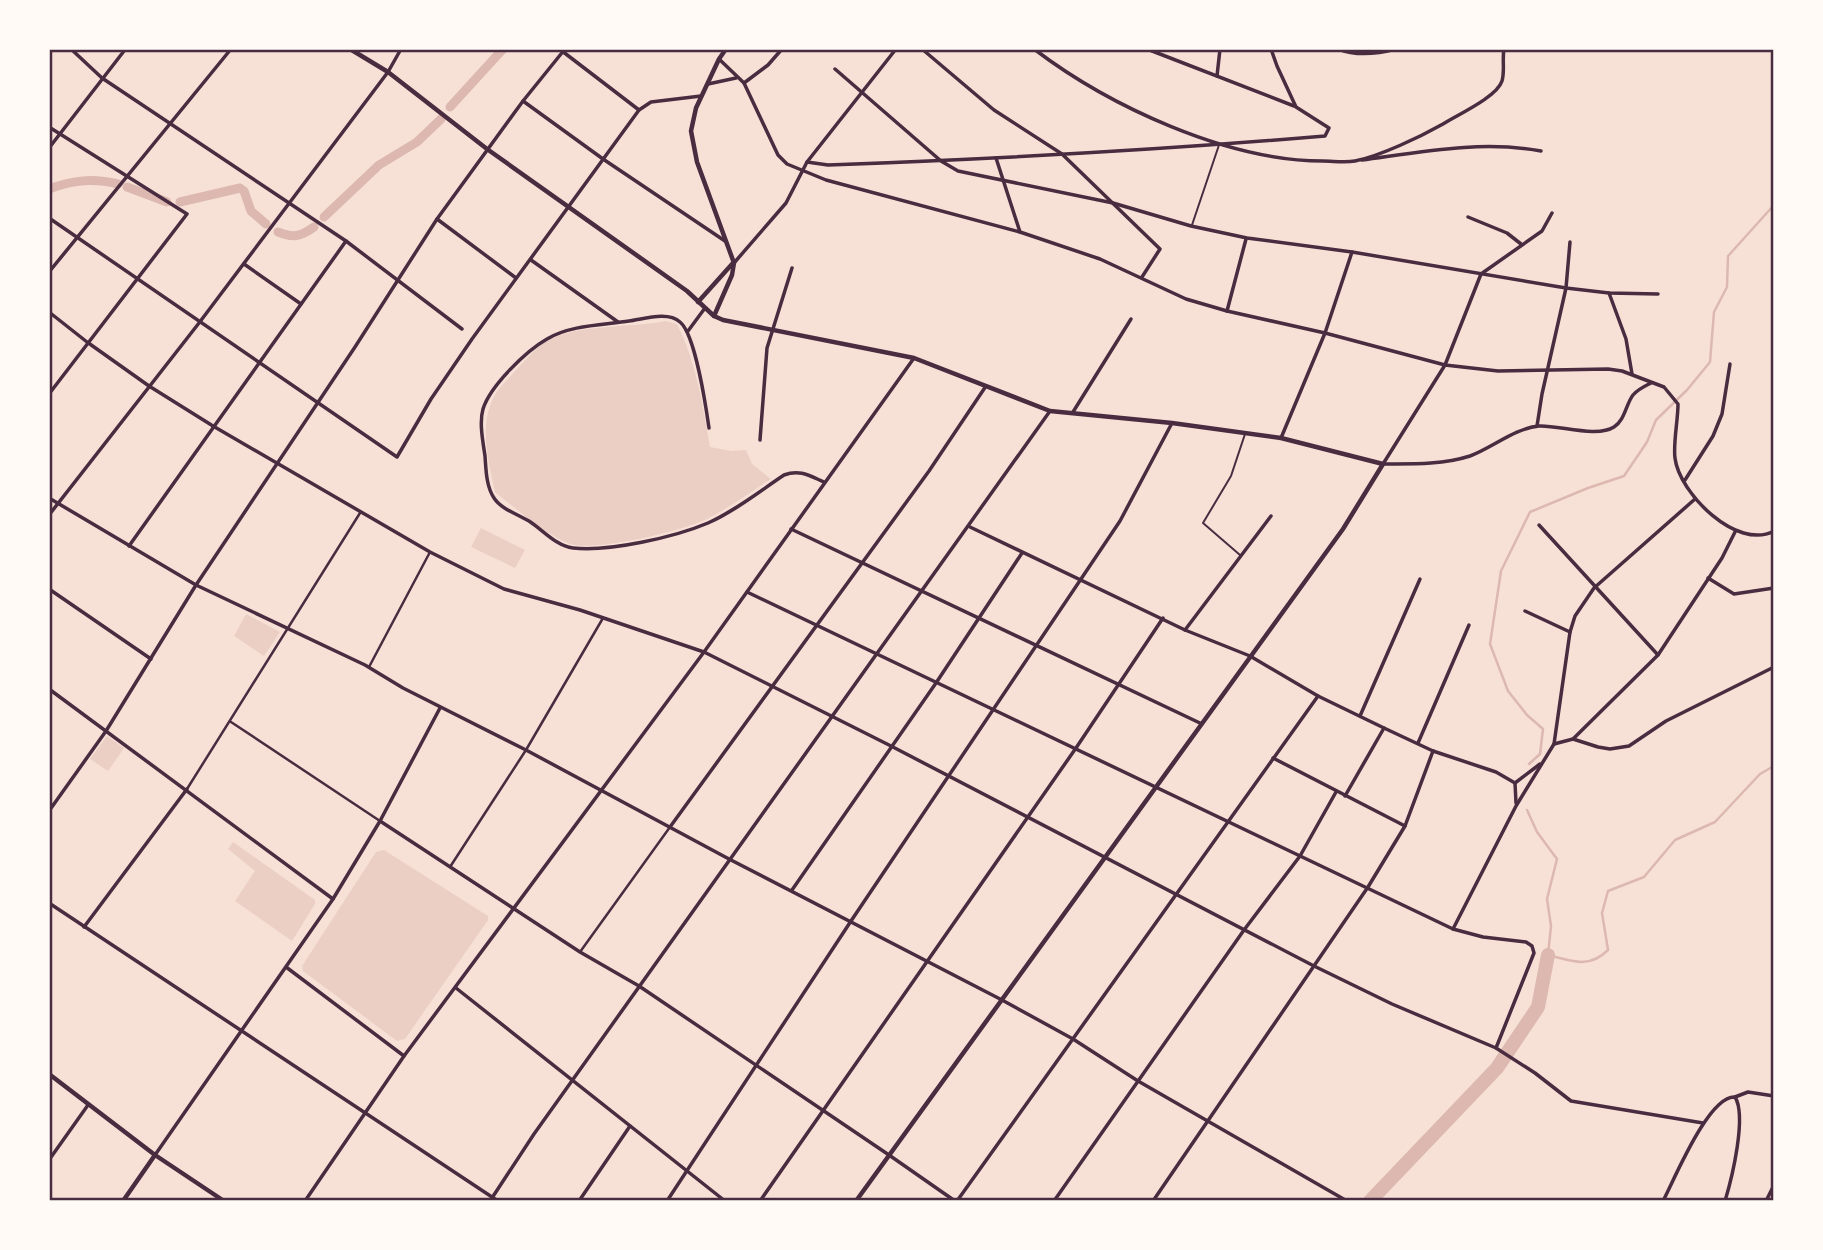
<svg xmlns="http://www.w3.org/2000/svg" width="1823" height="1250" font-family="Montserrat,sans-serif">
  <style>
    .green { fill: #ebcfc5 }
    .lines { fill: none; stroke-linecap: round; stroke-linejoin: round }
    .stream { stroke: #dcb8b0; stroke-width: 2.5 }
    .canal { stroke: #dcb8b0; stroke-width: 9 }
    .river { stroke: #dcb8b0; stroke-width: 14 }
    .service { stroke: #4a2c40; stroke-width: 2 }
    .pedestrian { stroke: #4a2c40; stroke-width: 2.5 }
    .minor { stroke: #4a2c40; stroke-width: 3.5 }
    .tertiary { stroke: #4a2c40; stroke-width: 4.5 }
    .neatline { fill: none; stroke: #4a2c40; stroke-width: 2.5 }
  </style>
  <rect width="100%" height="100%" fill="#f7e1d7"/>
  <g class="green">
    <path d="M665 321 677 324C696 362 703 405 710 447L731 451 746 450 752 464 771 479C750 492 729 508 707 519 682 531 595 552 570 544 551 538 512 506 495 492 488 461 478 422 496 393 502 384 510 377 517 369 526 359 536 347 549 340 578 324 631 328 665 321Z"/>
    <path d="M481 528 525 550 515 568 471 547Z"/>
    <path d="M246 614 280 632 264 656 234 636Z"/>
    <path d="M107 736 124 748 108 771 90 759Z"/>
    <path d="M233 842 315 900V904L292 941 235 901 255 871 228 849Z"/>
    <path d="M384 850 488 916V920L405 1039 397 1041 303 971 302 966 376 852Z"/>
  </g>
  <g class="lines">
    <g class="stream">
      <path d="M1529 764 1540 754 1543 729 1527 715 1508 691 1490 644 1501 571 1530 512 1588 488 1624 476 1647 442 1656 420 1687 390 1710 362 1714 312 1727 287 1728 256 1774 205"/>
      <path d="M1527 810 1537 832 1557 859 1547 899 1551 926 1548 955C1572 961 1589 969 1608 950L1602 913 1608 891 1644 877 1675 840 1715 822 1760 774 1774 766"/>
    </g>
    <g class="canal">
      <path d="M450 107 503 49"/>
      <path d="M127 187 167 202"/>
      <path d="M49 189C73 180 93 178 118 184"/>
      <path d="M180 202 240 188 244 191 251 211 266 224"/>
      <path d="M324 217 379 165 417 142 441 119"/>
      <path d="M278 232C293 238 300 237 314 227"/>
    </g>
    <path class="river" d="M1370 1201 1497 1068 1538 1007 1548 955"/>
    <g class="service">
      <path d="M1192 225 1219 145"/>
      <path d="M1240 555 1203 523 1231 476 1245 434"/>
    </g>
    <g class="pedestrian">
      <path d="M369 667 430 552"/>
      <path d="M231 722 380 821"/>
      <path d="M187 789 360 513"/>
      <path d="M450 867 526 750 603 618"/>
      <path d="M580 952 670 827"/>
    </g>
    <g class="minor">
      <path d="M71 49 102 78 346 241 462 329"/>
      <path d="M922 49 994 110 1062 154 1160 249 1142 277"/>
      <path d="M1034 49C1109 106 1227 161 1323 161 1333 161 1345 163 1355 161 1380 156 1420 137 1443 124 1457 115 1497 97 1502 81 1505 71 1502 59 1504 49"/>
      <path d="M1147 49 1294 106"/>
      <path d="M1338 49C1356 56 1377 54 1396 49"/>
      <path d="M562 51 639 110"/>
      <path d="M719 59 744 83 768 65 782 49"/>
      <path d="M835 69 941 161 958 171 1113 203 1191 226 1247 238 1352 252 1566 288 1609 293 1658 294"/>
      <path d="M1217 76 1220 49"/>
      <path d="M744 83 778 155 787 164 826 180 1020 232 1100 259 1186 299 1227 311 1325 333 1445 365 1498 371 1608 369 1622 371 1664 387 1678 404C1678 420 1673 444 1675 458 1679 493 1737 551 1774 531"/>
      <path d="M708 84 736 78"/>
      <path d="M523 101 603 159 725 241"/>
      <path d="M49 127 187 214 49 394"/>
      <path d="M49 148 124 51"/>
      <path d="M996 158 1020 232"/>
      <path d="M1362 160C1421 152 1482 140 1541 151"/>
      <path d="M807 162 828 165C994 159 1160 150 1325 136L1329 128 1296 107 1277 66 1271 49"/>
      <path d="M1468 217 1507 233 1521 244"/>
      <path d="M49 218 397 457 431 399 472 339 639 110 651 102 701 96"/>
      <path d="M437 219 516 278"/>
      <path d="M531 260 618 322"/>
      <path d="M734 263 786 203 807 162 896 49"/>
      <path d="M244 264 301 304"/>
      <path d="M49 272 231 49"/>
      <path d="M1609 293 1626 339 1632 374"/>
      <path d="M1227 311 1246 239"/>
      <path d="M49 312 87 342 149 386 213 426 430 552 504 589 580 610 704 652 891 746 1314 966 1392 1004 1496 1048 1535 1073 1571 1101 1703 1123"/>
      <path d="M688 331 705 308"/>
      <path d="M1073 412 1131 319"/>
      <path d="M1537 426 1542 394 1566 288 1570 242"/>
      <path d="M709 428C706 407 695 334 680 322 668 311 644 319 629 321 603 325 570 325 547 339 526 351 490 386 483 409 479 423 483 442 485 456 486 469 486 486 494 498 501 509 517 514 529 521 543 530 556 546 573 548 609 552 675 537 708 523 735 511 760 491 784 475 800 469 810 476 824 482"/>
      <path d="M1281 438 1325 333 1352 252"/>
      <path d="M760 440 767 348 792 268"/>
      <path d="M1383 464 1445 365 1481 274 1542 231 1552 213"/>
      <path d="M1383 464C1412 464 1442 465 1470 456 1492 448 1515 428 1539 426 1559 425 1597 438 1614 427 1625 420 1626 404 1633 395 1638 389 1645 386 1651 383"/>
      <path d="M1685 480 1713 436 1722 414 1730 364"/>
      <path d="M49 498 196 585 365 665 403 688 526 750 729 859 1002 1000 1073 1039 1138 1081 1347 1201"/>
      <path d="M49 515 199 323 388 72 401 49"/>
      <path d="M1539 525 1658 655"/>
      <path d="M970 527 1185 630 1250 656 1318 696 1384 728 1433 751 1496 772 1515 783"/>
      <path d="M791 529 1202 724"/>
      <path d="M129 546 346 241"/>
      <path d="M1708 578 1734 594 1774 588"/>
      <path d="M49 589 151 659"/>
      <path d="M747 592 1453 929 1483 937 1526 942 1532 946 1534 953 1496 1048"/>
      <path d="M1525 611 1570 632"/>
      <path d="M1185 630 1271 516"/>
      <path d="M49 689 333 899"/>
      <path d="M1360 716 1420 579"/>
      <path d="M1573 739 1598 747 1610 749 1629 746 1666 721 1774 667"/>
      <path d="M1418 743 1469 625"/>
      <path d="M1554 744 1570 632 1575 616 1594 588 1695 499"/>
      <path d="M1273 758 1405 826"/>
      <path d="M1345 796 1384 728"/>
      <path d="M1516 803 1515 783 1540 764"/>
      <path d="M49 811 106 731 196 585 355 347 437 219 523 101 565 49"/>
      <path d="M380 821 580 952 639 986 889 1155 955 1201"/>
      <path d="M670 827 929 471 986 386"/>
      <path d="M792 890 936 683 1022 553"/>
      <path d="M49 903 498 1201"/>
      <path d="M84 927 187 789"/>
      <path d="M1453 929 1516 806 1554 744 1573 739 1658 655 1722 558 1735 532"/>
      <path d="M286 967 404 1056"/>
      <path d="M456 988 725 1201"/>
      <path d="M1735 1097 1748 1092 1774 1096"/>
      <path d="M155 1155 333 899 380 821 440 708"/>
      <path d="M49 1160 88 1105"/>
      <path d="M305 1201 404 1056 704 652 914 358"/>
      <path d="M490 1201 534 1134 1050 411"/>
      <path d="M579 1201 630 1126"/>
      <path d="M667 1201 851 921 1120 521 1172 423"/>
      <path d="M760 1201 1076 748 1163 618"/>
      <path d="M957 1201 1318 696"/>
      <path d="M1054 1201 1244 930 1300 856 1336 792"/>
      <path d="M1153 1201 1368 887 1405 826 1433 751"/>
      <path d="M1663 1201C1675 1178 1709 1095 1735 1097 1747 1116 1732 1178 1725 1201"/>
      <path d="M1766 1201 1774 1185"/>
    </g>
    <g class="tertiary">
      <path d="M350 49 388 72 487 149 687 291 714 316 723 320 914 358 1050 411 1172 423 1281 438 1383 464 1343 529 856 1201"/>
      <path d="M698 302 733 263"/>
      <path d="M714 316 732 275 734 263 697 162 691 131 696 108 719 59 726 49"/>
      <path d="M49 1074 155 1155 224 1201"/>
      <path d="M123 1201 155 1155"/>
    </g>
  </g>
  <rect width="1823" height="1250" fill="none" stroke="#fffaf5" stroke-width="102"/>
  <rect x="51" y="51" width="1721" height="1148" class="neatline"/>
</svg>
